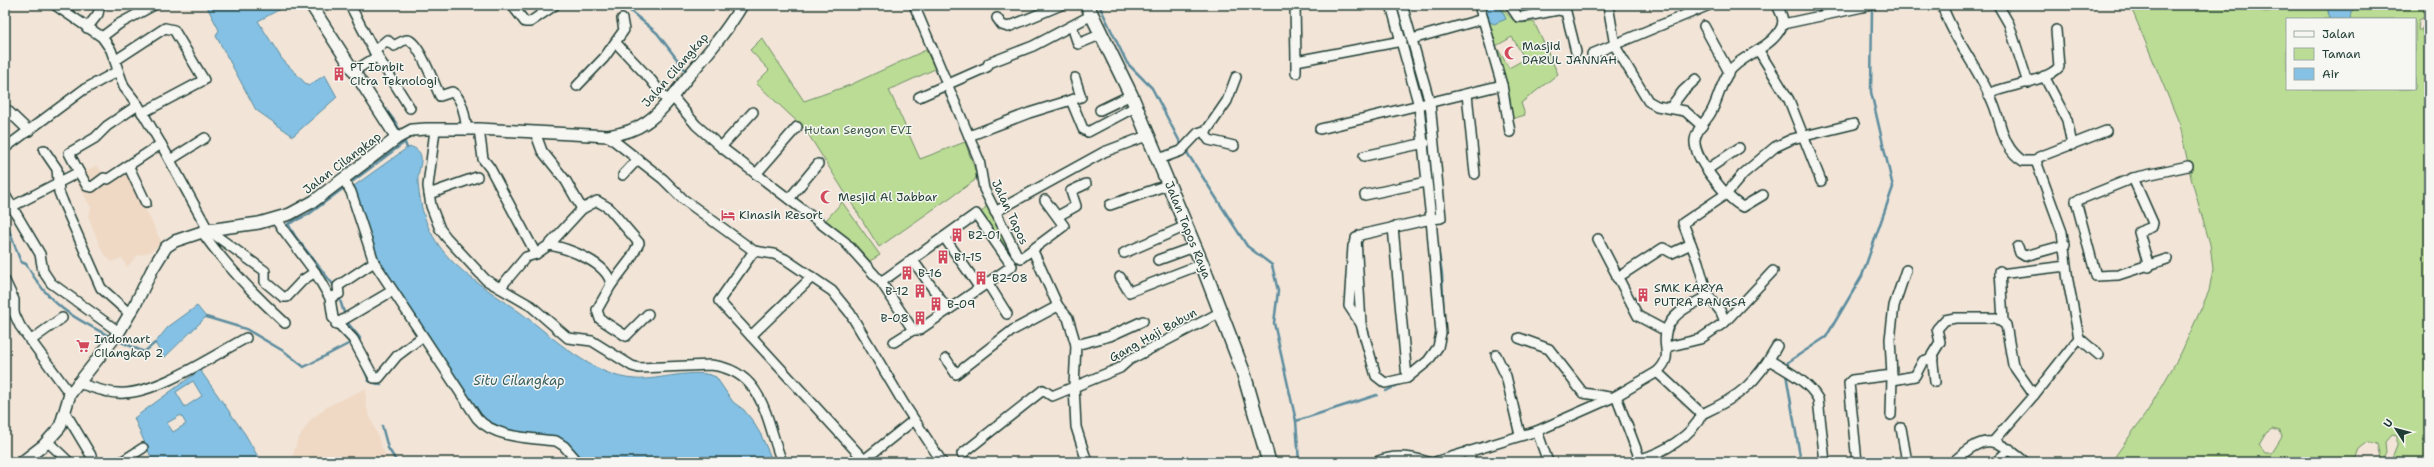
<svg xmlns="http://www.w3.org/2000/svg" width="2434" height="467" font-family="'Shantell Sans',sans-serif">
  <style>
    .built { fill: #efd9c5 }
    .green { fill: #bbdc95; stroke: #6d8c64; fill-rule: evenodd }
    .water { fill: #84c1e4; stroke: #5c8c9e; fill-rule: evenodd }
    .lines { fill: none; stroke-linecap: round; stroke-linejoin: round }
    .stream { stroke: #5c8c9e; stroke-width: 2.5 }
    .minor-casing { stroke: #1f3d34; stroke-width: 12 }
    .tertiary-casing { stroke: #1f3d34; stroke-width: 14 }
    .secondary-casing { stroke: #1f3d34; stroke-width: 16 }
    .minor { stroke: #f6f6f2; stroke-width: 9 }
    .tertiary { stroke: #f6f6f2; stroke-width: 11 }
    .secondary { stroke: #f6f6f2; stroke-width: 13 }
    .labels { text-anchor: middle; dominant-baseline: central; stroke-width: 3; stroke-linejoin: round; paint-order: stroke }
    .poi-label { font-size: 12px; fill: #1f3d34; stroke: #f6f6f2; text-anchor: start }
    .street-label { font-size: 12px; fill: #1f3d34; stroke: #f6f6f2 }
    .park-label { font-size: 12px; fill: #3e5d47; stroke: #f6f6f2 }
    .water-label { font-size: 13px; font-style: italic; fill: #385e60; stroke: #f6f6f2 }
  </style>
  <rect width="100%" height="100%" fill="#f2e5d8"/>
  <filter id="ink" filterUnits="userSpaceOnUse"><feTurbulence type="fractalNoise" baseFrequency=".025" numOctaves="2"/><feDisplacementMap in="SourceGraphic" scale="8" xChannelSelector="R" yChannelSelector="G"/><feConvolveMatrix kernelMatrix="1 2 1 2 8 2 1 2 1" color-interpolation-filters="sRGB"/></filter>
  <g filter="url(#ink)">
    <g class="built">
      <path d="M97 165 106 177 125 166 162 243 150 252 137 256 127 267 122 258 111 262 102 251 88 216 91 208 74 177Z"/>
      <path d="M366 388V406L388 462H291L297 441 310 420 328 406Z"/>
    </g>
    <g class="green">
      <path d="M1482 5H1499L1516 23 1534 22 1558 74 1521 103 1525 115 1512 119ZM1512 37 1525 59 1509 68 1496 46Z"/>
      <path d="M2130 5H2251C2262 14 2270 14 2280 5H2338L2328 9 2329 19H2287V89H2415V19H2350L2354 5H2429V20L2425 17 2419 20 2418 30H2421L2424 25 2422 32 2424 35 2429 34V462H2381L2377 444 2368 442 2359 449 2354 462H2111L2147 412 2181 353 2209 291 2213 269 2210 244 2191 178 2180 125ZM2272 429 2280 431 2282 437 2272 453H2265L2259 445 2266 433ZM2392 434 2397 435V445L2391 460 2385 461 2383 458 2386 452 2385 442Z"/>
      <path d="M762 38 804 101 850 85 926 50 935 69 889 90 920 159 965 142 977 175 974 181 879 247 805 129 756 83 769 70 750 50Z"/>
      <path d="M842 202 880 255 870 261 855 244 826 220Z"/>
      <path d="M988 204 1015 255 1009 258 980 214Z"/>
    </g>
    <g class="water">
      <path d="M206 5H283L284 7 258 21 282 59 308 86 325 75 337 97 293 136 256 110 216 36 219 30Z"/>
      <path d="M1482 5 1500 6 1506 19 1494 24 1486 20Z"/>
      <path d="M2338 5H2354L2350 19H2329L2328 9Z"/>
      <path d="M412 147C429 154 417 168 418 181 420 215 431 241 455 264 475 283 499 297 521 313 553 337 593 377 635 379 658 381 695 367 716 377L733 402 744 410 752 420 761 435 773 462H584C550 421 543 445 505 431 498 429 492 424 486 421L384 273 370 247 351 188 407 148Z"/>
      <path d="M197 306 206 317 164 358 155 343 168 327Z"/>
      <path d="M200 370 245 434 261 462H153L134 418ZM193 381 202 396 185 407 176 392ZM181 415 186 424 173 432 167 423Z"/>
    </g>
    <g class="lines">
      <g class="stream">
        <path d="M318 5 321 11"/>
        <path d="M623 5 657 33 686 71"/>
        <path d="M1099 5 1127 63 1152 88 1182 146"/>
        <path d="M1396 5 1412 56"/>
        <path d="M1423 93 1429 160"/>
        <path d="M378 99 396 123 401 133"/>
        <path d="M403 138 407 148"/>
        <path d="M1186 151 1247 246 1272 265 1278 291 1274 323 1296 421 1299 462"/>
        <path d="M353 181 405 142"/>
        <path d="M5 220 21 262 26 264C49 305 70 316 111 337"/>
        <path d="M1437 240 1442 274 1444 321"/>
        <path d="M335 287 295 236 288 224 309 214 345 187"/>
        <path d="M339 297 347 322 360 338 359 344"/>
        <path d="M206 317 246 329 285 352 304 367 352 342"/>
        <path d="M117 340 144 352 155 343"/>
        <path d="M359 357 369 381 381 385"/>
        <path d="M1787 369 1788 362 1826 337 1862 276 1893 187 1871 92 1872 8"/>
        <path d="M1786 374 1801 462"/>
        <path d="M1386 391 1402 383"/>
        <path d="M1296 421 1377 395"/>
        <path d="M382 426 388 448 397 462"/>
      </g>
      <g class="minor-casing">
        <g id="minor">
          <path d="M55 5 102 37 111 50 124 87 138 105 161 144 208 230 265 271V282L283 297H287L303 280 315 272"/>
          <path d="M350 5 374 51 410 108"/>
          <path d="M512 5 525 22H530L555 5"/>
          <path d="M914 5 979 160 984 189 1018 257 1021 258 1064 226 1045 200"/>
          <path d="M1295 5 1296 61 1402 41"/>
          <path d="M1391 5 1419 106 1431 219 1441 218 1430 103 1402 5"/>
          <path d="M1479 5 1502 85 1510 132"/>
          <path d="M1513 5 1512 8 1518 17H1522L1558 10 1566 12 1576 52"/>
          <path d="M1608 5 1615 46 1648 101 1657 106 1685 111 1702 126"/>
          <path d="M1942 5C1954 40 1979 69 1993 103 2002 124 2002 148 2023 161H2036"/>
          <path d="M1998 5 2009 24 2028 83"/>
          <path d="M997 18 1002 25 1008 27 1061 5"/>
          <path d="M1783 24 1872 5"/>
          <path d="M1704 26 1729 72"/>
          <path d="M87 28 98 14 100 5"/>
          <path d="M1074 32 1078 44 1102 34"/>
          <path d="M102 37 119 24 154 5"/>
          <path d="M1412 39 1483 19"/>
          <path d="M616 43 651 80 668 102"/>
          <path d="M374 51 387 40 394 46C398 44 404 39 408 40 419 42 435 86 440 96L452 92C463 98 465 118 467 130"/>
          <path d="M1759 51 1789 100 1821 181"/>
          <path d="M1592 54 1709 5"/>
          <path d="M116 60 165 28 174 30 204 80 142 113"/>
          <path d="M354 71 378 56"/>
          <path d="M1296 73V61"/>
          <path d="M2044 76 2067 120 2072 145"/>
          <path d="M577 86 604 58 624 30 622 19"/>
          <path d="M1467 94 1475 174"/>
          <path d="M1988 94C2007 85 2046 82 2059 67L2056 30"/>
          <path d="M672 96 696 125 721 147 845 242 881 282 913 330H919L1012 266 976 214 881 282"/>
          <path d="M919 97 987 67 989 63 1033 46 1092 15"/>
          <path d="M1071 100 1081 97 1075 78"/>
          <path d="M5 108 29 131"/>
          <path d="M1670 108 1683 91 1696 79"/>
          <path d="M1100 110 1131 95"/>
          <path d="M479 129 483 159 490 168 536 254"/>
          <path d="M1320 129 1502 85"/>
          <path d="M435 130 428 186 431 206 440 229 446 237 486 280 531 306 568 338 592 341 632 366 639 368 711 365C765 371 766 422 782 462"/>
          <path d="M535 132 542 151 566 181 582 209"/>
          <path d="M1204 132 1209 140 1234 146"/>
          <path d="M608 136 663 179 683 199 754 251 774 254 785 259 832 291 850 313 904 404 942 462"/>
          <path d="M969 136 1029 113 1071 100 1083 129 1088 132 1137 106"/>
          <path d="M721 147 753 112"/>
          <path d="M5 148 83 90 118 71"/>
          <path d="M44 150 57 169 59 192 63 202 101 288 130 314"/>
          <path d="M1364 156 1425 143"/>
          <path d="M1159 159 1181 151 1198 133 1207 130 1227 101 1236 77"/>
          <path d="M170 160 205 138"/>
          <path d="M128 165 146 203"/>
          <path d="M1708 169 1739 148"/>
          <path d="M79 172 69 153 95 138 107 126 138 105"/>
          <path d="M756 174 797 127"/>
          <path d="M623 175 638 159"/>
          <path d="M343 178 351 192 374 262 477 418C494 438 531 438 556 441L564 446 578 462"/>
          <path d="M2133 178 2153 223 2152 227 2139 232 2149 267"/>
          <path d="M429 194 477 177"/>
          <path d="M5 195 40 254 43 271 51 283 119 332"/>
          <path d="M1365 195 1426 182"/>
          <path d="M1763 195 1743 207C1728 200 1693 158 1695 140 1696 130 1705 122 1710 114 1718 101 1720 85 1729 72 1741 55 1768 50 1780 30 1786 21 1781 14 1777 5"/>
          <path d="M789 199 818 164"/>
          <path d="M1110 205 1170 184"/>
          <path d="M11 207 79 172 87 186 92 187 104 178 108 179 161 144"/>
          <path d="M995 212 1104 152 1149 135"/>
          <path d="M1058 216 1076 206 1071 191 1086 184"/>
          <path d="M276 220 315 272 330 298 333 318 353 339 374 378H379L397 356 422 337"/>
          <path d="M1393 227 1407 378"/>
          <path d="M202 232C226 266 254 294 285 323"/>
          <path d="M944 237 979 287"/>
          <path d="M1356 238 1361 324 1376 376 1385 383 1407 378 1428 361 1438 347 1441 333 1431 219 1360 235 1353 246 1349 306 1361 324"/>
          <path d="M1598 239 1638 316 1666 331"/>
          <path d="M549 245C567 248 609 263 611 285L597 310 600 319 626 336 648 314"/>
          <path d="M2018 247 2020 253 2025 256 2065 245"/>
          <path d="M754 251 719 301 866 462"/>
          <path d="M1033 251 1058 306 1068 318 1076 345 1074 386 1076 427 1087 462"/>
          <path d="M1124 253 1186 226"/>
          <path d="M912 259 948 310"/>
          <path d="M2167 259 2118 275 2096 276 2076 201 2133 178 2188 166"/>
          <path d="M1158 260 1194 247"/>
          <path d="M2000 271 2003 321"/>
          <path d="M2000 274 2066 266"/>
          <path d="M1120 277 1129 292 1202 264"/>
          <path d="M1617 278 1663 248 1672 253 1691 244"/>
          <path d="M5 281 14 300V313L20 326 70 394"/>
          <path d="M987 282 1007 314"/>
          <path d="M500 288 526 257 536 254 549 245 582 209 597 201 609 208 639 243 630 260 611 285"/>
          <path d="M330 298 339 294 338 286 374 262"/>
          <path d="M1725 322 1773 271"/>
          <path d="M336 324 392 291"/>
          <path d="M751 336 812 277"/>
          <path d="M1519 338 1549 349 1583 393 1609 397"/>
          <path d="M2079 338 2099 355"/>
          <path d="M30 341 62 318"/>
          <path d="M894 342 913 330"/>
          <path d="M1076 345 1110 336 1143 321"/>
          <path d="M1667 347 1700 339 1725 322 1721 312 1707 294"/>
          <path d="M1496 355 1506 376 1520 435"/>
          <path d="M946 359 956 374 1013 330 1058 306"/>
          <path d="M1769 360C1786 370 1808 381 1818 399L1825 462"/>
          <path d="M1893 380 1915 376 1923 361 1933 358"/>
          <path d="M1935 382 1932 355 1940 342 1937 329 1945 320 1955 318H1996L2006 325 2013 365 2034 395"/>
          <path d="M77 383C90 386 105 393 118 393 154 396 214 355 246 338"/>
          <path d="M65 412 95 462"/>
          <path d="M1702 414 1657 372C1674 356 1662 349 1666 332 1670 314 1690 306 1704 298L1707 294 1698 262 1683 223 1726 194 1743 174 1775 147 1792 139 1854 124"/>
          <path d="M1702 414C1741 396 1756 383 1777 346"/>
          <path d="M1891 415 1892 375"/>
          <path d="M1901 428 1907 462"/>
          <path d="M1537 431 1548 462"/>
          <path d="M47 441 69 462"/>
          <path d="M1993 442 2034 395 2079 338 2068 281 2062 232 2036 161 2039 157 2106 131"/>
          <path d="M1468 451 1472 462"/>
          <path d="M962 454 1043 390 1052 396 1120 368 1129 360 1221 312"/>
          <path d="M1640 459C1663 453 1693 435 1702 414"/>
          <path d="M864 460 914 420"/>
          <path d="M121 462 143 448"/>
          <path d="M1376 462C1393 454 1410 456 1428 462"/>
          <path d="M1435 462 1537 431 1616 396"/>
          <path d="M1641 462 1616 396 1657 372"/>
          <path d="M1857 462 1849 383 1852 380 1892 375 1890 339 1894 306 1906 270"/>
          <path d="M1953 462C1984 435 1993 435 2025 462"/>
          <path d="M1996 462 2010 449"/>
        </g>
      </g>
      <g class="tertiary-casing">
        <g id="tertiary">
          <path d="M311 5 397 138"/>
          <path d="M22 462 44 445 60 427 70 394 119 332 136 303 153 268 166 247 175 241 208 230 259 223 290 214 314 201 397 138 412 130 426 129H479L608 136C621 134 634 131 645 123 662 112 674 94 687 78 706 55 727 31 742 5"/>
        </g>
      </g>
      <g class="secondary-casing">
        <path id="secondary" d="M1087 5 1131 95 1202 264 1243 371 1269 462"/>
      </g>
      <use href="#minor" class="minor"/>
      <use href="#tertiary" class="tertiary"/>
      <use href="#secondary" class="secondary"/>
    </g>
  </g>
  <defs>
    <g id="mosque-bare" transform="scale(1.08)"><path d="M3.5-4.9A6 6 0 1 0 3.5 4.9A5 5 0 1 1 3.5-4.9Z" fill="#d1495b" stroke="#f6f6f2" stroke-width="2.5" paint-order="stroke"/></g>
    <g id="building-bare" transform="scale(1.08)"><path d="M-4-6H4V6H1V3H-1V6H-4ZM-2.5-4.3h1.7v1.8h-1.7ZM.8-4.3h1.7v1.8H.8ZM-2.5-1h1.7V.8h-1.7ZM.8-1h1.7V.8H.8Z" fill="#d1495b" stroke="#f6f6f2" stroke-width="2.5" paint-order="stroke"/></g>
    <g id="hotel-bare" transform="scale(1.08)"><path d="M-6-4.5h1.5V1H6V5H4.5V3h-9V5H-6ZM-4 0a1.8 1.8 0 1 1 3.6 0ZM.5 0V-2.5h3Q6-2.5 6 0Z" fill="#d1495b" stroke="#f6f6f2" stroke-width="2.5" paint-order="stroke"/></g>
    <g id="supermarket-bare" transform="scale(1.08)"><path d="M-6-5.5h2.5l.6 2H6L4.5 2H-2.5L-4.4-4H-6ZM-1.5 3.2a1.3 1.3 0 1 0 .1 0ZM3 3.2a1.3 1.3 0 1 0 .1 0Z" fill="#d1495b" stroke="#f6f6f2" stroke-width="2.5" paint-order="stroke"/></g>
  </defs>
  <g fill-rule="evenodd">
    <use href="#mosque-bare" x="1511" y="53"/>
    <use href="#building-bare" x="339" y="74"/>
    <use href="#mosque-bare" x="827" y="197"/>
    <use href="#hotel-bare" x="728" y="215"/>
    <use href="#building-bare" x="957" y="235"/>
    <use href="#building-bare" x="943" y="257"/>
    <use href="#building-bare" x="907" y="273"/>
    <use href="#building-bare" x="981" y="278"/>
    <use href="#building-bare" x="920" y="291"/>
    <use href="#building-bare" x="1643" y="295"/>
    <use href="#building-bare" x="936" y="304"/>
    <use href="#building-bare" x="920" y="318"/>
    <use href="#supermarket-bare" x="83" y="346"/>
  </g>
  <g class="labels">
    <g class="poi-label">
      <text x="1522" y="46">Masjid<tspan x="1522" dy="14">DARUL JANNAH</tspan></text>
      <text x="350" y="67">PT Ionbit<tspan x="350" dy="14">Citra Teknologi</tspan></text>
      <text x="838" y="197">Mesjid Al Jabbar</text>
      <text x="739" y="215">Kinasih Resort</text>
      <text x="968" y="235">B2-01</text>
      <text x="954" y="257">B1-15</text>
      <text x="918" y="273">B-16</text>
      <text x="992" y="278">B2-08</text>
      <text x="1654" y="288">SMK KARYA<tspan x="1654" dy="14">PUTRA BANGSA</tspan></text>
      <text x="909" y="291" text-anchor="end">B-12</text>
      <text x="947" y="304">B-09</text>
      <text x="909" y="318" text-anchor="end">B-08</text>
      <text x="94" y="339">Indomart<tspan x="94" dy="14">Cilangkap 2</tspan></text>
    </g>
    <g class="street-label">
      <text transform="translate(675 70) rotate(-49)">Jalan Cilangkap</text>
      <text transform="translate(342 163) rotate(-37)">Jalan Cilangkap</text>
      <text transform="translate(1010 212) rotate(65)">Jalan Tapos</text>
      <text transform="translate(1188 230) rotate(68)">Jalan Tapos Raya</text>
      <text transform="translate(1153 335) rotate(-29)">Gang Haji Babun</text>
    </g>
    <g class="park-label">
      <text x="858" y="130">Hutan Sengon EVI</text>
    </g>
    <g class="water-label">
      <text x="519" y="380">Situ Cilangkap</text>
    </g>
  </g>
  <rect width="2434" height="467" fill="none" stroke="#f6f6f2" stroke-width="20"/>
  <rect x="10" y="10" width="2414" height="447" fill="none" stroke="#1f3d34" stroke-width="1.5" filter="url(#ink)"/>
  <rect x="2286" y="18" width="130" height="72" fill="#f6f6f2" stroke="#a0aca6"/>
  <rect x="2294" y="31" width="20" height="6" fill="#f6f6f2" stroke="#a0aca6"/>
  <text x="2322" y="38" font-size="12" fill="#1f3d34">Jalan</text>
  <rect x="2294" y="48" width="20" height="12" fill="#bbdc95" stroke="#a0aca6"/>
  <text x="2322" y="58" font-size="12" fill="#1f3d34">Taman</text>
  <rect x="2294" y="68" width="20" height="12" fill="#84c1e4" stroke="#a0aca6"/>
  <text x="2322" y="78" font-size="12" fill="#1f3d34">Air</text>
  <g transform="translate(2396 429) rotate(306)" stroke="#f6f6f2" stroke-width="3" paint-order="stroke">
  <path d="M0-3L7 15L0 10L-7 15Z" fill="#1f3d34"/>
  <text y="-6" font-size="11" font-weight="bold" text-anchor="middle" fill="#1f3d34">U</text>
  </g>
</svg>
